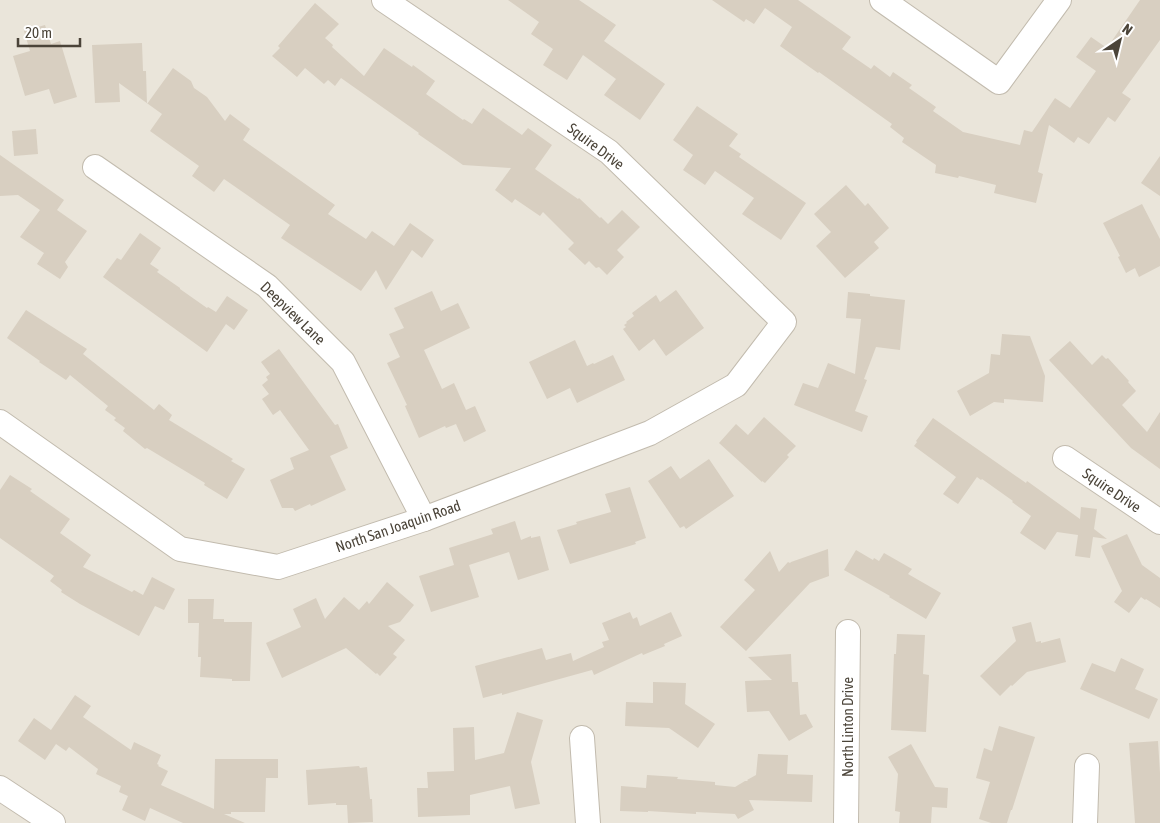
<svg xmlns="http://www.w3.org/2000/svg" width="1160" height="823" font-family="'Asap Condensed',sans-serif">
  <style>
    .residential { fill: #eae5da }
    .building { fill: #d8cfc1 }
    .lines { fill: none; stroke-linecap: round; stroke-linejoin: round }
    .minor-casing { stroke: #c2bbae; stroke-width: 26 }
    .minor { stroke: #fff; stroke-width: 24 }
    .labels { text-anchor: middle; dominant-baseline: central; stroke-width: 4.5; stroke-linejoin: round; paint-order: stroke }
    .street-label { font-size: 15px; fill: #4b4439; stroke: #fff }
  </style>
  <rect width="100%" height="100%" fill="#f6f3ec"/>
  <rect class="residential" x="0" y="0" width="1160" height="823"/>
  <g class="building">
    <path d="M508 0H579L616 25 604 41 665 84 640 120 604 95 616 79 583 55 567 80 543 65 553 49 531 34 539 22Z"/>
    <path d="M712 0H798L851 37 842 49 871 69 874 65 890 77 893 72 912 85 909 88 936 107 933 111 963 132 1020 145 1024 130 1032 132 1055 98 1070 108 1096 71 1076 57 1091 37 1107 48 1140 0H1160V40L1122 93 1131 99 1115 122 1108 117 1089 144 1078 137 1074 143 1049 125 1038 172 1043 174 1036 203 994 193 996 185 959 176 958 178 935 173 936 165 902 142 904 138 890 127 892 124 819 72 818 73 780 46 792 27 765 8 754 24 746 19 744 22Z"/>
    <path d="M315 3 339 24 325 38 333 45 332 47 364 76 384 48 412 67 413 65 435 81 426 94 463 120 464 119 472 124 483 108 522 135 528 128 552 145 535 169 578 199 579 198 600 218 601 217 608 224 622 210 640 227 617 250 624 257 607 275 599 267 596 268 589 261 585 265 568 249 574 243 543 212 540 216 515 199 512 203 495 190 511 168 463 165 418 134 419 133 341 78 335 86 328 80 324 84 305 68 297 77 272 56 280 48 278 46Z"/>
    <path d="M45 25 51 44 60 41 77 97 54 104 49 89 25 96 13 56 30 51 24 31Z"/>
    <path d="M142 43 143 71H146L147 104 173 68 191 81 194 88 207 97 225 121 230 114 250 129 243 140 335 205 328 214 366 239 372 231 394 246 410 223 434 240 422 258 412 250 386 290 376 270 361 291 281 238 290 225 224 179 214 192 192 176 199 166 150 131 162 114 119 83 120 102 95 103 92 45Z"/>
    <path d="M697 106 738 134 729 146 741 154 739 157 806 203 781 240 742 214 754 198 715 171 705 185 683 170 693 155 673 140Z"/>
    <path d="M36 129 38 154 14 156 12 131Z"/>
    <path d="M0 155 64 200 57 210 87 231 65 262 68 267 60 279 37 264 44 253 20 237 40 210 18 195 0 196Z"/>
    <path d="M1160 156V196L1141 183Z"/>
    <path d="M846 185 865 206 868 203 889 228 874 242 879 248 845 278 816 246 831 232 814 214Z"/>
    <path d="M1142 204 1160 239V266L1139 277 1135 268 1126 273 1118 257 1120 256 1103 223Z"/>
    <path d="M140 233 161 248 150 264 159 270 157 272 180 288V289L207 308 208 307 216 312 227 296 248 310 234 330 226 324 207 352 103 277 117 258 121 260Z"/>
    <path d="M676 290 704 328 666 356 654 339 639 351 623 329 626 327 624 325 627 323 626 322 634 316 632 313 656 295 660 302Z"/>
    <path d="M432 291 441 311 458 303 470 328 424 350 442 389 454 383 466 410 475 406 486 431 464 442 456 424 446 428 445 426 419 438 405 406 407 405 387 363 400 357 389 334 404 328 394 308Z"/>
    <path d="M848 292 870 294V296L905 300 900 350 876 347 864 379 867 380 855 411 868 416 862 432 794 405 803 383 818 388 828 363 855 374 861 319 846 318Z"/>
    <path d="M26 310 87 349 83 354 154 410 159 404 172 415 169 420 233 459 231 461 245 469 227 499 204 485 205 483 147 448 145 449 123 431 125 428 114 420 116 418 105 410 108 406 70 375 66 380 39 362 40 361 7 338Z"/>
    <path d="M1002 334 1030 336 1045 376 1043 402 1004 399V403L994 402 970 416 957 391 989 373 991 354 1000 355Z"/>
    <path d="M575 340 587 366 593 363 594 364 613 355 625 380 577 403 570 388 547 399 529 362Z"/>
    <path d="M1070 341 1092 365 1102 355 1106 359 1108 358 1129 381 1128 382 1136 391 1122 405 1147 432 1160 412V469L1131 448 1049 360Z"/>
    <path d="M279 349 335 425 338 424 348 448 330 456 346 490 311 506 310 504 295 511 293 508H282L270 480 294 469 290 458 309 450 280 410 273 415 262 399 269 394 262 385 268 380 266 377 270 374 261 362Z"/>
    <path d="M764 417 796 446 787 455 789 457 765 483 762 481V482L719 443 736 424 748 435Z"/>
    <path d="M933 418 1026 483 1027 481 1080 519 1081 507 1097 509 1094 529 1107 539 1093 537 1090 558 1075 556 1078 535 1057 532 1045 550 1020 533 1031 516 1012 502 1013 501 982 479 981 480 977 477 958 504 943 494 956 477 914 446 917 442 916 441Z"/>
    <path d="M709 459 734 496 686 529 684 526 680 528 648 481 671 466 680 479Z"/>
    <path d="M10 475 32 489 30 491 70 519 60 533 91 555 83 567 132 592 134 590 143 595 152 577 175 589 164 610 155 606 139 636 80 604 61 592 62 590 50 581 54 576 0 538V490Z"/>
    <path d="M630 487 646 538 635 542 636 544 570 564 557 530 577 524 576 522 611 512 605 494Z"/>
    <path d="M515 521 521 540 531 536V538L540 536 549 570 518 580 509 552 469 565 479 597 431 612 419 576 454 565 449 548 493 534 491 529Z"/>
    <path d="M1127 534 1142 565 1160 578V608L1146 599 1145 600 1141 597 1129 613 1114 602 1122 591 1101 546Z"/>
    <path d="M828 549 829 576 810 583 746 651 720 627 755 590 744 580 770 551 779 572 788 562 790 563 791 562Z"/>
    <path d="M856 550 873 560 874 558 879 561 884 553 912 569 908 574 941 593 926 619 889 597 890 596 844 570Z"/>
    <path d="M387 582 414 605 400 622 388 626 405 640 393 654 397 657 380 676 377 673 376 674 346 648 282 678 266 643 301 627 293 609 316 598 325 619 344 597 359 610 367 601 369 604Z"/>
    <path d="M188 599H214L213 619H224V622H252L250 681H232V679L200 677 201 657H198L199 623H188Z"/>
    <path d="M630 612 633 619 637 617 640 626 671 612 682 636 664 644 665 646 643 655 642 653 594 675 592 670 502 695V693L483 698 475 666 542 648 546 660 571 653 573 661 604 647 602 642 609 640 602 623Z"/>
    <path d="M1031 622 1036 642 1041 641V643L1060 638 1066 662 1027 672 1012 686 1011 685 1000 696 980 676 1016 641 1012 627Z"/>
    <path d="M897 634 925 635 923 674 929 675 926 732 891 730 894 654H896Z"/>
    <path d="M791 654 792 682H798L800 715 806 714 813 727 789 741 769 711 747 712 745 681 772 680 748 657Z"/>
    <path d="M1121 658 1144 669 1135 689 1158 699 1149 719 1080 689 1092 663 1115 672Z"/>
    <path d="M653 682 686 683 685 704 715 724 698 748 669 728 625 726 626 702 653 703Z"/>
    <path d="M75 695 91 706 83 717 131 750 134 742 161 755 157 764 159 765 158 766 168 771 161 785 214 809 215 759H278V778H266L265 812H231V814H224L245 823H183L150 808 145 821 122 810 128 796 119 792 121 786 96 774 98 769 69 747 66 751 56 744 45 760 18 741 34 718 51 730Z"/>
    <path d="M517 712 543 720 531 762 540 804 515 809 510 786 470 795V815L418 817 417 788H428L427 772 454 771 453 728 474 727 475 760 504 753Z"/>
    <path d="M999 726 1035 737 1012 810H1011L1007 823H991L979 819 990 782 976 778 984 748 992 751Z"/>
    <path d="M1158 741 1160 773V823H1135L1129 743Z"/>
    <path d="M911 744 935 787 948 788 947 808 932 807 931 823H899L900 812 895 811 898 774 888 757Z"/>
    <path d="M758 754 788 755 787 774 813 775 812 802 749 800 754 810 738 819 735 814 696 812V814L648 811V812L620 811 621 786 646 788 647 775 678 777 677 779 715 782V785L735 787 745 781H748L747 780 756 775Z"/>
    <path d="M359 766 360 768 367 767 370 799H372L373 822 348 823 347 805H336V803L308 805 306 770Z"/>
  </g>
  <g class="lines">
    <g class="minor-casing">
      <g id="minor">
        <path d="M882 0 999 82 1059 0"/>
        <path d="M95 167 267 286 343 362 424 519"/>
        <path d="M0 422 180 549 278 567 424 519 650 433 736 385 784 322 609 152 384 0"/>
        <path d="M1065 458 1160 522"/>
        <path d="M582 738 588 823"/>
        <path d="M0 788 53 823"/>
        <path d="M846 823 848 632"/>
        <path d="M1085 823 1087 766"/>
      </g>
    </g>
    <use href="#minor" class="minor"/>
  </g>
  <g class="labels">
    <g class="street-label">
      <text transform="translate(596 146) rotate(37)">Squire Drive</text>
      <text transform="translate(293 313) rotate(44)">Deepview Lane</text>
      <text transform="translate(1112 490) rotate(34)">Squire Drive</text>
      <text transform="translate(398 526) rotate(-19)">North San Joaquin Road</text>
      <text transform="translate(847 727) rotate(-90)">North Linton Drive</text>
    </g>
  </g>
  <g transform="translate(1120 40) rotate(35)" stroke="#ffffff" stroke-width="4" paint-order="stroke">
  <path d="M0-4L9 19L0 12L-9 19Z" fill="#4b4439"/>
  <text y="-8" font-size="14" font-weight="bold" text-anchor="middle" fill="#4b4439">N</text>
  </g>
  <path d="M18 38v8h62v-8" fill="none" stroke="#4b4439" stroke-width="2.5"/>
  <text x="25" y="38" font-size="15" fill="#4b4439" stroke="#ffffff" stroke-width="4" paint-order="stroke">20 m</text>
</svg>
